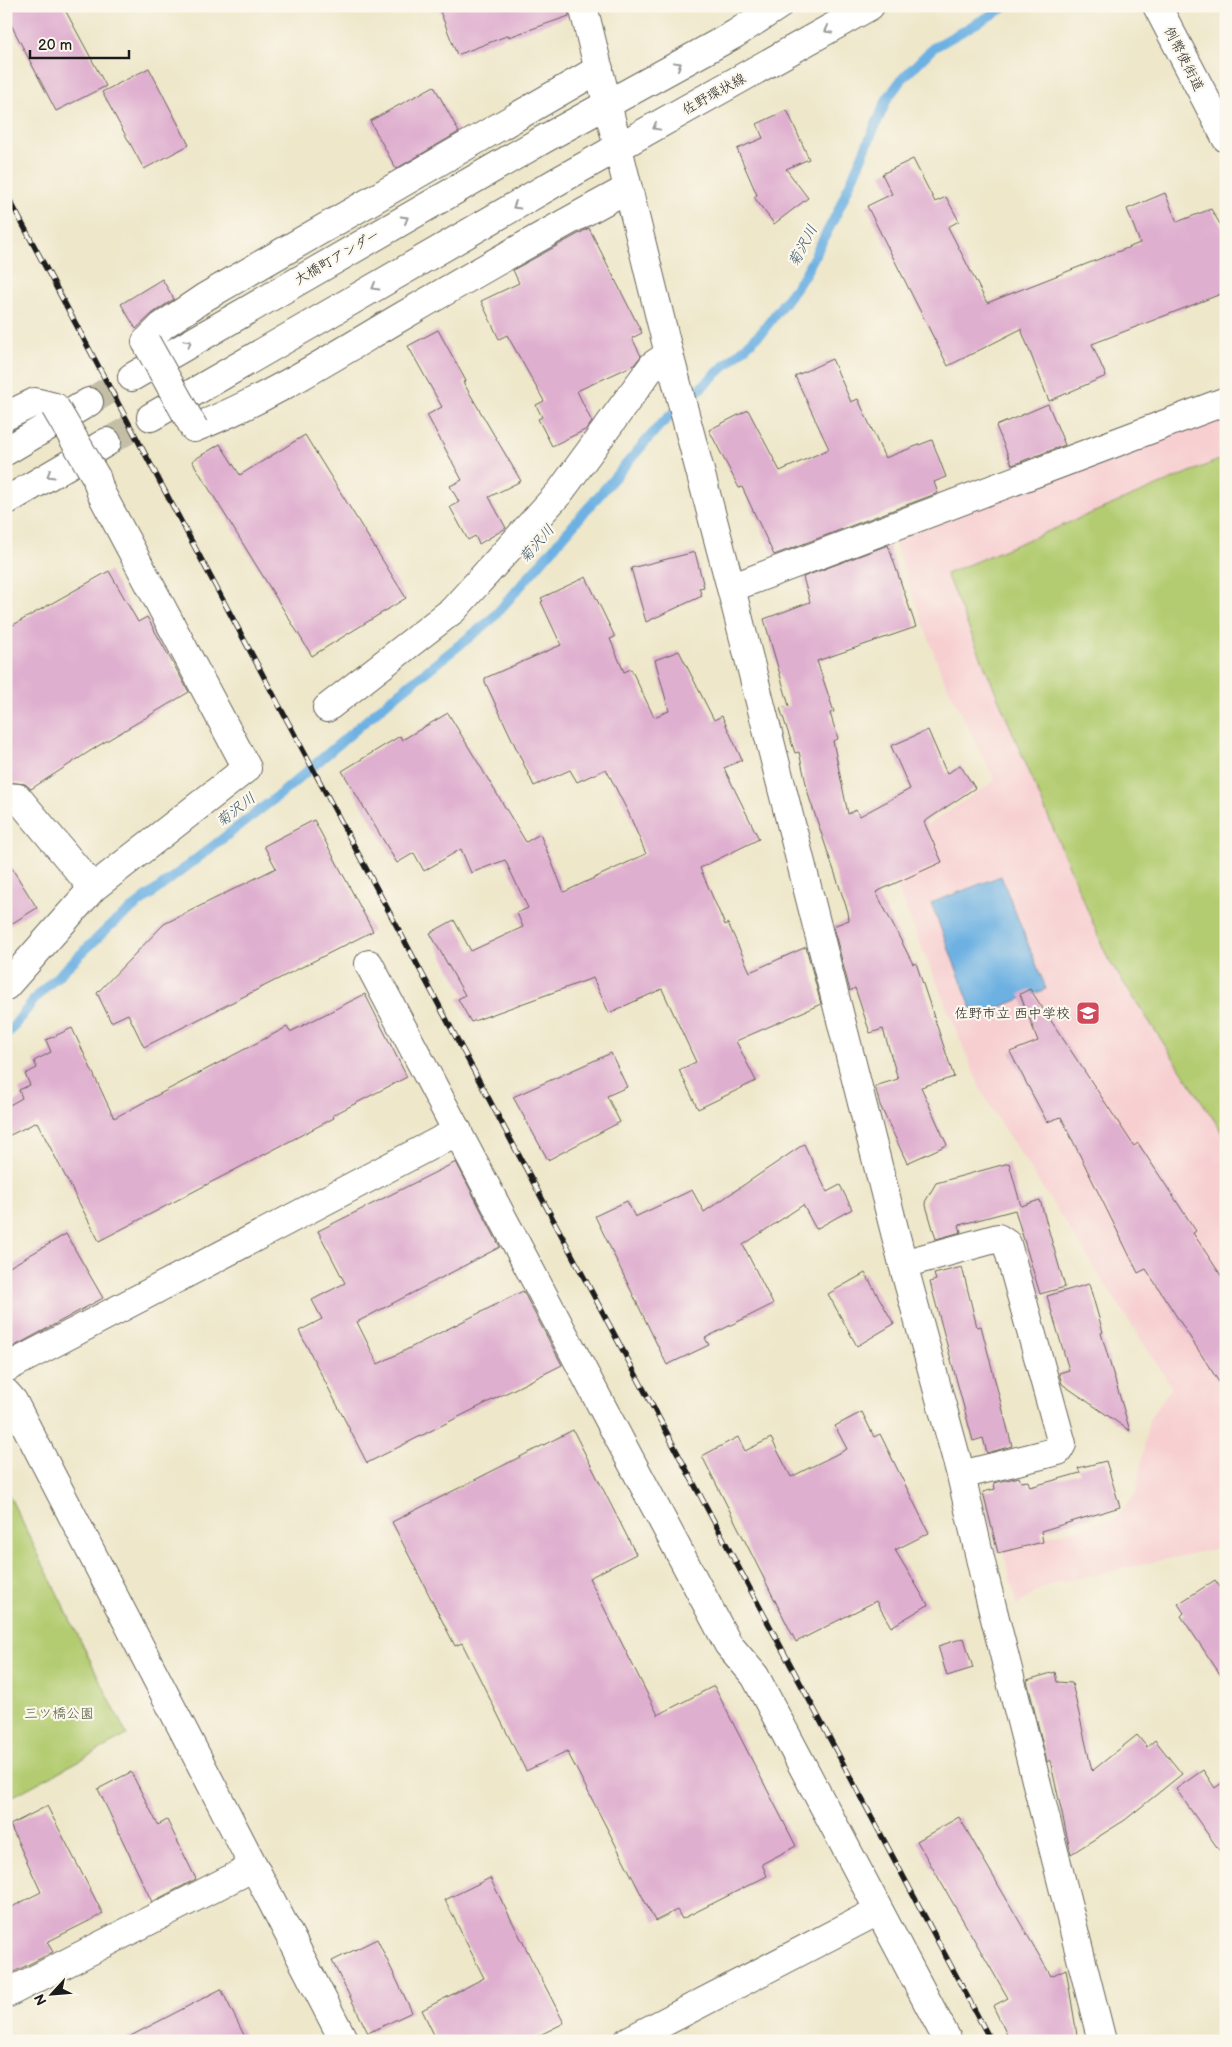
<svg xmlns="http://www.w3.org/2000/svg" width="1232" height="2047" font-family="'Balsamiq Sans','Klee One',sans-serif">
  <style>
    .built { fill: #f7cfd1 }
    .green { fill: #b3cc71; stroke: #687446 }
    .water { fill: #6db1e2; stroke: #44667f }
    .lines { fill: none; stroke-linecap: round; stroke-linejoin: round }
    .stream { stroke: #6db1e2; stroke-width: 10 }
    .building { fill: #dfafcf }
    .major-tunnel { stroke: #c4bea7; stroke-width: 28; stroke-dasharray: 28 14; stroke-linecap: butt }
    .minor-casing { stroke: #666359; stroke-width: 30 }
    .major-casing { stroke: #666359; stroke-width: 30 }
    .minor { stroke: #fff; stroke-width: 28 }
    .major { stroke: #fff; stroke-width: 28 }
    .rail-casing { stroke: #1c1c1c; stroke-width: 5.5 }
    .rail { stroke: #fbf7ec; stroke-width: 4; stroke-dasharray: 11; stroke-linecap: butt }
    .minor-bridge-casing { stroke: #666359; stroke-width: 30; stroke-linecap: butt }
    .minor-bridge { stroke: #fff; stroke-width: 28 }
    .oneway { stroke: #999 }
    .labels { text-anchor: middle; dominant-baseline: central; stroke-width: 4.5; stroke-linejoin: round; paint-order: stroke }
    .street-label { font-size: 14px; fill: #1c1c1c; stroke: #fbf7ec }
    .poi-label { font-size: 14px; fill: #1c1c1c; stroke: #fbf7ec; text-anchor: end }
    .park-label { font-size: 14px; fill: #515a3a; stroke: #fbf7ec }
    .water-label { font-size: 15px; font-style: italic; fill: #3c586b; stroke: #fbf7ec }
  </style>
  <rect width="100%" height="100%" fill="#fbf7ec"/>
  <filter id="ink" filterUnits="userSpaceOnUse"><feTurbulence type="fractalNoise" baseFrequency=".02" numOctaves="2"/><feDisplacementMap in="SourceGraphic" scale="10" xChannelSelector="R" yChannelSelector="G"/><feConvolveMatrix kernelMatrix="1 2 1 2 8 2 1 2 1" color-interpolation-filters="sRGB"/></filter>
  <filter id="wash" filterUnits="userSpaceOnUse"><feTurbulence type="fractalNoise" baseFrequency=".0096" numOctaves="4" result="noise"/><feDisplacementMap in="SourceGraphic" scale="20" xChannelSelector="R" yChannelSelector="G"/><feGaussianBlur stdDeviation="1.12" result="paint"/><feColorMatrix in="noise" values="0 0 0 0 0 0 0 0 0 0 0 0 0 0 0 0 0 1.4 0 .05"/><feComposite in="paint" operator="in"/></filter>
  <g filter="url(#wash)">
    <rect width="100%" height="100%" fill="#eee7ca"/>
    <path class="built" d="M1226 413V1546L1045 1586 1017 1606 1002 1547 1115 1520 1136 1493 1149 1419 1172 1387 999 1121 981 1090 892 875V848L995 781 942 675 893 539Z"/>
    <g class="green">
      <path d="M1226 457V1138L1108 959 946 574Z"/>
      <path d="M6 1489 127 1735 6 1800Z"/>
    </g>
    <path class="water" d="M1001 876 1046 989 975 1017 931 903Z"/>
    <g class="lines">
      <path class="stream" d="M6 1036 37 996 111 925 283 792 390 700 491 620 660 425 762 332 804 276 838 211 887 99 902 79 933 48 1007 6"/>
    </g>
    <g id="blocks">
      <g class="building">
        <path d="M6 6H63L106 86 56 111 6 15Z"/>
        <path d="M438 6H568L569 16 509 37V35L457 55Z"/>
        <path d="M149 68 189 145 144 169 102 92Z"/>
        <path d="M434 86 459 132 396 169 370 121Z"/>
        <path d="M787 110 809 159 786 169 808 198 774 224 754 197 757 195 737 149 763 138 757 124Z"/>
        <path d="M913 159 935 202 946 197 959 221 948 227 987 303 1140 243 1127 209 1165 193 1177 222 1211 209 1226 234V292L1092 344 1106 376 1049 401 1021 329 948 366 867 206 892 194 882 174Z"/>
        <path d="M589 228 642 333 632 338 641 356 634 365 577 391 592 422 587 429 552 446 538 419 542 417 536 405 544 401 507 335 499 339 481 301 519 283 513 270Z"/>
        <path d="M162 279 174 299 153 313 136 329 121 304Z"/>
        <path d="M438 330 466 381 463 382 521 481 489 497 506 528 479 544 475 536 468 540 450 507 459 502 450 486 462 480 427 415 442 407 408 346Z"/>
        <path d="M832 359 851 402 858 399 885 458 932 440 946 477 934 482 938 493 774 555 742 487 739 488 709 430 748 410 780 471 829 449 795 376Z"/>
        <path d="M1048 404 1065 445 1012 465 996 426Z"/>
        <path d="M305 435 406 598 312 656 192 461 220 444 240 475Z"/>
        <path d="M888 545 916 627 817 661 834 712 830 713 838 739 833 741 848 814 856 810 860 816 910 789 891 746 928 730 947 774 960 765 975 788 924 822 942 862 876 892 913 964 916 963 954 1077 921 1087 947 1145 907 1163 880 1105 875 1086 898 1079 883 1029 870 1033 855 988 850 991 833 926 849 920 848 912 809 797 799 752 795 753 780 708 789 706 764 619 810 602 803 577Z"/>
        <path d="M695 552 704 587 699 588 702 596 646 622 631 568Z"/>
        <path d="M109 571 138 622 147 617 189 692 98 746 31 789 25 784 6 782V629Z"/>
        <path d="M586 577 615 637 610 639 624 672 631 669 654 717 669 711 655 660 679 651 714 720 722 716 742 760 724 768 759 839 700 868 725 925 728 923 750 972 806 947 821 1004 736 1041 756 1081 698 1109 679 1070 696 1062 662 989 609 1013 593 978 471 1022 458 999 465 995 430 933 454 920 471 951 523 927 517 913 528 908 505 860 471 873 461 849 424 871 414 853 397 863 342 771 400 736 402 740 448 713 526 842 540 834 564 892 646 854 629 814 606 769 577 782 570 770 534 786 485 682V678L561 645 541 602 543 601 541 598Z"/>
        <path d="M314 820 373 931 144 1047 128 1014 111 1022 97 993 164 924 276 868 264 846Z"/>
        <path d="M6 859 37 908 6 927Z"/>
        <path d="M1030 989 1134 1146 1138 1143 1196 1231 1193 1233 1226 1283V1393L1146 1269 1138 1273 1061 1117 1047 1122 1010 1052 1038 1041 1020 994Z"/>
        <path d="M365 994 407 1077 333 1115 334 1118 99 1241 37 1122 6 1137V1107L22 1098 19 1090 30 1085 25 1074 37 1068 34 1061 51 1052 46 1040 72 1028 114 1118 287 1027 290 1032Z"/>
        <path d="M611 1053 627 1087 607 1096 620 1122 548 1160 513 1097Z"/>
        <path d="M804 1144 827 1192 840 1185 852 1209 816 1229 803 1205 743 1245 773 1304 705 1338 709 1345 667 1365 595 1216 627 1201 635 1217 692 1190 704 1212Z"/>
        <path d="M456 1162 500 1247 357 1322 378 1364 523 1291 562 1365 367 1463 299 1331 322 1319 312 1300 345 1283 318 1231Z"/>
        <path d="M1009 1163 1021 1206 1040 1200 1065 1287 1040 1294 1015 1210 959 1225 961 1232 936 1239 925 1202 936 1183Z"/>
        <path d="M66 1234 103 1298 13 1347 6 1334V1269Z"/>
        <path d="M962 1267 977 1327 981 1326 1012 1446 987 1453 983 1438 973 1441 930 1282 936 1280 934 1274Z"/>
        <path d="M865 1273 894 1324 857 1346 828 1294Z"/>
        <path d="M1089 1284 1103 1332 1101 1333 1130 1431 1062 1384 1059 1373 1069 1370 1047 1296Z"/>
        <path d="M862 1412 874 1437 880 1434 929 1533 895 1550 928 1605 891 1627 876 1601 796 1642 702 1456 738 1437 745 1451 771 1438 791 1477 847 1449 835 1426Z"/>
        <path d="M573 1430 636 1554 589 1578 658 1715 714 1686 796 1846 762 1864 767 1876 682 1919 677 1910 655 1921 567 1751 526 1771 462 1643 455 1646 392 1522Z"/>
        <path d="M1106 1461 1120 1507 1041 1531 1043 1542 998 1553 983 1492 995 1489 994 1483 1019 1477 1021 1482 1028 1481 1030 1487 1080 1473 1078 1468Z"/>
        <path d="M1215 1580 1226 1596V1683L1181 1616 1184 1613 1178 1604Z"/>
        <path d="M964 1638 973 1668 947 1676 938 1646Z"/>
        <path d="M1055 1672 1057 1682 1072 1683 1092 1771 1137 1735 1147 1747 1155 1740 1182 1774 1125 1820 1071 1854 1050 1760 1047 1762 1027 1680Z"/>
        <path d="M1203 1770 1215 1788 1226 1780V1860L1176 1789Z"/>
        <path d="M131 1772 158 1825 167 1820 196 1879 152 1902 98 1789Z"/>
        <path d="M47 1806 103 1914 47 1942 53 1952 6 1976V1910L41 1892 10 1825Z"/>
        <path d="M959 1817 1051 1976 1066 1969 1078 2041H1010L993 2006 1008 1998 917 1841Z"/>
        <path d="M490 1878 564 2023 528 2041H437L422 2010 484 1978 445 1900Z"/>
        <path d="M377 1939 412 2012 368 2033 332 1961Z"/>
        <path d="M221 1989 247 2041H121Z"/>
      </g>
    </g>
  </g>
  <g filter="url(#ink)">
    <use href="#blocks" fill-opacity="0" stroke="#666359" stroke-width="1"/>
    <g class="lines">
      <g class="major-tunnel">
        <path d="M89 402 132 377"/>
        <path d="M107 442 151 417"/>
      </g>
      <g class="minor-casing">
        <g id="minor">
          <path d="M583 6 669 354 731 588 903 1264 961 1475 983 1571 1102 2041"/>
          <path d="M146 342 162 326 205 297 599 69"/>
          <path d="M6 416 35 402 55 407"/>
          <path d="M194 428C264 401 330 359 394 321 471 276 549 231 627 189"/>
          <path d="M731 588 1226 401"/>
          <path d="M327 708 453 610 560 492 653 365 669 354"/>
          <path d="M6 797 18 798 93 888"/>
          <path d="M369 964C489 1191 607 1418 728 1644L755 1676 948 2041"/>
          <path d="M6 986 93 888 247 768 101 493 96 477"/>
          <path d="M903 1264 998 1238 1007 1244 1062 1444 1058 1451 961 1475"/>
          <path d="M6 1368 458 1131"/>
          <path d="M6 1393 13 1401 344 2041"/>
          <path d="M6 1994 254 1867"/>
          <path d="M628 2041 878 1911"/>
        </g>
      </g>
      <g class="major-casing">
        <g id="major">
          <path d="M1157 6 1226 138"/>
          <path d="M132 377 544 139 735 34 778 6"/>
          <path d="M151 417 558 181 870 6"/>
          <path d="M6 451 89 402"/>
          <path d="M6 501 107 442"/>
        </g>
      </g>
      <use href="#minor" class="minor"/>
      <use href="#major" class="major"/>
      <g class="rail-casing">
        <path id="rail" d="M6 193 991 2041"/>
      </g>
      <use href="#rail" class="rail"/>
      <g class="minor-bridge-casing">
        <g id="minor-bridge">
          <path d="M146 342 194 428"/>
          <path d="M55 407 96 477"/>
        </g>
      </g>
      <use href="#minor-bridge" class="minor-bridge"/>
    </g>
    <defs><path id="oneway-chevron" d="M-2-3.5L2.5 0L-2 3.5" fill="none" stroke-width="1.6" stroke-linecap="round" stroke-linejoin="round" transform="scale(1.25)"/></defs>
    <g class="oneway">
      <use href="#oneway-chevron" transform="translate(828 30) rotate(151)"/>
      <use href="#oneway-chevron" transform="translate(678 65) rotate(-29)"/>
      <use href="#oneway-chevron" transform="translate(656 127) rotate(151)"/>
      <use href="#oneway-chevron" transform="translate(516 206) rotate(150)"/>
      <use href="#oneway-chevron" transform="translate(405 219) rotate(-30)"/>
      <use href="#oneway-chevron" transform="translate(375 287) rotate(150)"/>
      <use href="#oneway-chevron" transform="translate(188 343) rotate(-31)"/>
      <use href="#oneway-chevron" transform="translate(50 475) rotate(150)"/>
    </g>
  </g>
  <defs>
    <g id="school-square" transform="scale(1.25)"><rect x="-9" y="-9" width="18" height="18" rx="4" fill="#d1495b" stroke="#fbf7ec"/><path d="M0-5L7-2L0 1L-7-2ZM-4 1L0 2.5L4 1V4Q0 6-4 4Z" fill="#fff"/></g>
  </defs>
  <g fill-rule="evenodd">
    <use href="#school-square" x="1088" y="1013"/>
  </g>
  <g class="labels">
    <g class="street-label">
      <text transform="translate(1184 59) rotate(63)">例幣使街道</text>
      <text transform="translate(714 94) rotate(-29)">佐野環状線</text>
      <text transform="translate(337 257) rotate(-30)">大橋町アンダー</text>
    </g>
    <g class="poi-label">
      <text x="1070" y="1013">佐野市立 西中学校</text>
    </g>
    <g class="park-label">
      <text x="59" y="1713">三ツ橋公園</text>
    </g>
    <g class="water-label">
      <text transform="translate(803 246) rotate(-62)">菊沢川</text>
      <text transform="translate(537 544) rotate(-49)">菊沢川</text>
      <text transform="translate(236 810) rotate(-38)">菊沢川</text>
    </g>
  </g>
  <rect width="1232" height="2047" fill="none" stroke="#fbf7ec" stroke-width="25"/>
  <g transform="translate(52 1994) rotate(244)" stroke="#fbf7ec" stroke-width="4" paint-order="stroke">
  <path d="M0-4L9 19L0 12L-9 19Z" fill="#1c1c1c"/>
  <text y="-8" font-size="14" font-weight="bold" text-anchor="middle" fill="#1c1c1c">N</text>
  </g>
  <path d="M30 50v8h99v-8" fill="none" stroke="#1c1c1c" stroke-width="2.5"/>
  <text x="38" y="50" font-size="15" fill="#1c1c1c" stroke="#fbf7ec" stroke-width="4" paint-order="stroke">20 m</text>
</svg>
